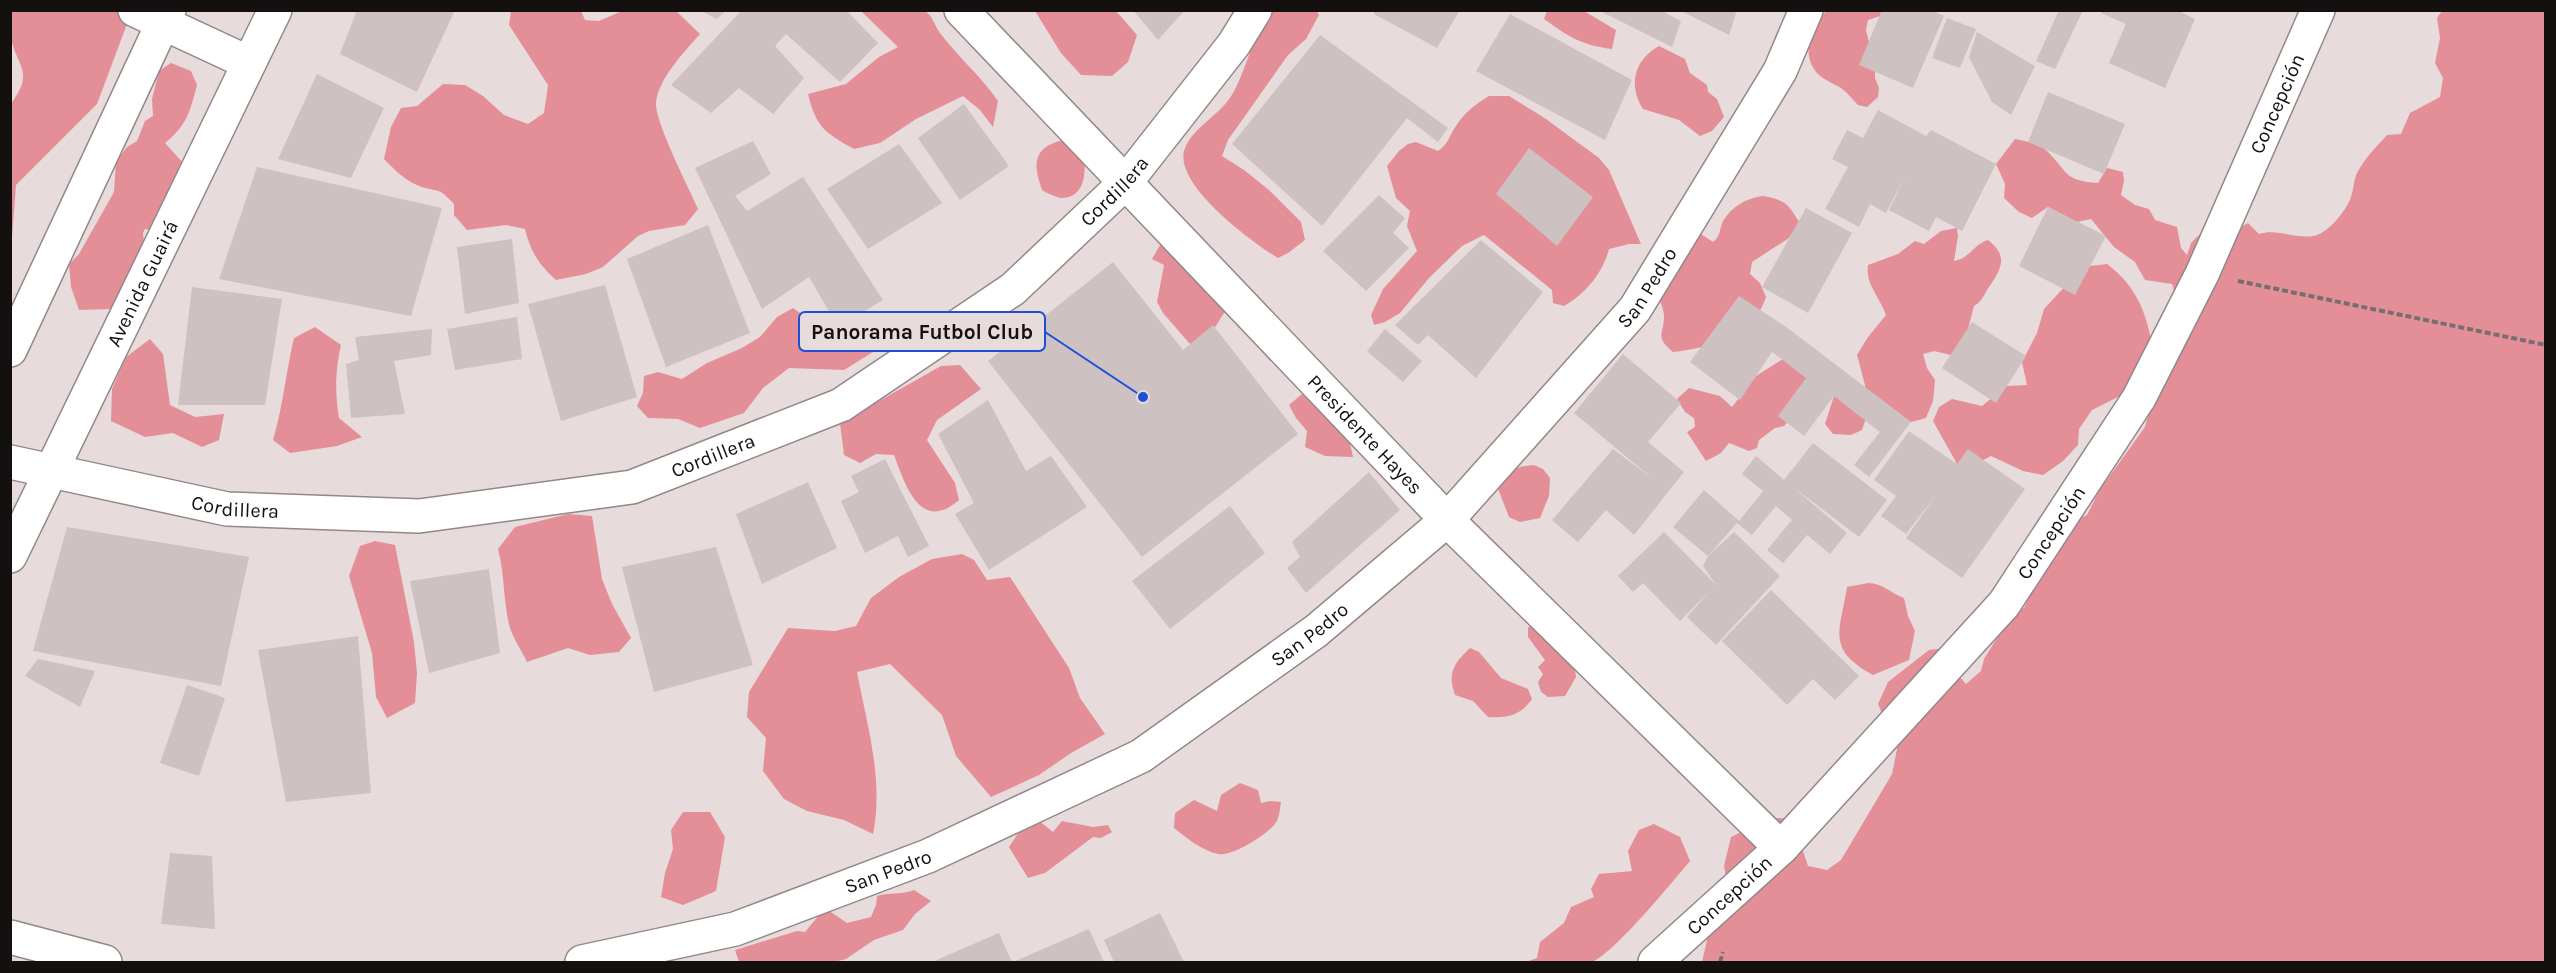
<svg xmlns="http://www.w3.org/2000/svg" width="2556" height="973" font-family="Karla,sans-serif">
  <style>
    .forest { fill: #e48e98 }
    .building { fill: #cec1c1 }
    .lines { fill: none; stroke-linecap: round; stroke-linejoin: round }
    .street-casing { stroke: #938788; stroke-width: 36 }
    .path { stroke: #766e6f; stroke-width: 4; stroke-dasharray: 6 3; stroke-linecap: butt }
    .street { stroke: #fff; stroke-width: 33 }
    .labels { text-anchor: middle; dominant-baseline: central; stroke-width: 5; stroke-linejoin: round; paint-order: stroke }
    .street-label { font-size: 20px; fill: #141010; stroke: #e8dbdc }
    .leader { fill: none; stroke: #1d4ed8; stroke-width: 2 }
    .callout-dot { fill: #1d4ed8; stroke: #e8dbdc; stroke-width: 2 }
    .callout { fill: #e8dbdc; stroke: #1d4ed8; stroke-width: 2 }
    .callout-label { font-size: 21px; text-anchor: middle; font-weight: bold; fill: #141010 }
  </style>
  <rect width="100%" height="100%" fill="#e8dbdc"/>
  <g class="forest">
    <path d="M923 10C933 15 934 25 940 33 958 57 981 76 998 101L993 127 980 110 963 96 916 119 880 143 854 149C825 133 816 127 808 94L846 84 879 57 898 47 861 11Z"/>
    <path d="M11 11H126L130 16 97 104 16 185 11 251V104C34 72 19 70 11 39 9 30 11 19 11 11Z"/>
    <path d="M511 11H581L585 20 599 21 622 11H676L700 34C685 51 656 81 656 105 657 126 688 186 698 209L685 225 649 231 638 236 603 267 586 274 556 280C539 265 530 251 525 229L506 225 467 230 454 215V204C438 187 442 193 422 187 406 182 395 170 384 159L391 127 401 108 417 106 443 84 465 85 483 96 504 115 528 124 544 113 548 85 509 25Z"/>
    <path d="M1035 11H1116L1137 35 1128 62 1112 76 1081 75 1061 53Z"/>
    <path d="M1272 11H1317L1319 15 1306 39 1288 55 1228 140 1222 156 1244 170 1269 190 1301 222 1305 240 1288 253 1278 258C1252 242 1171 183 1185 148 1194 126 1222 114 1233 93 1248 66 1252 35 1272 11Z"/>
    <path d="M1547 11H1584L1616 30 1612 49C1581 45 1569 37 1544 19Z"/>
    <path d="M1826 11H1882L1880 16 1868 20 1866 30 1875 67V78L1879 88 1878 97 1867 107 1858 105C1853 100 1847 92 1841 88 1833 83 1819 78 1814 69 1801 49 1814 27 1826 11Z"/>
    <path d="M2442 11H2545V962H1702L1710 927 1727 882 1724 866 1731 837C1750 828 1772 811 1793 821L1808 866 1827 870 1841 860 1892 774 1897 749 1878 704 1888 682 1929 650 1945 648 1959 676 1966 684 1981 671 1984 659 2013 612 2024 608 2053 548 2071 523 2087 515 2099 491 2145 427 2177 299 2172 284 2145 280 2135 262 2114 247 2091 219 2077 222 2048 207 2032 218 2019 212 2004 198 2005 184 1996 164 2015 139C2026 141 2039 144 2047 151 2068 172 2064 181 2098 183L2107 168 2123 172 2124 181 2121 195 2135 205 2149 209 2155 220 2177 227 2181 248 2187 255 2191 243 2212 222 2237 229 2248 223 2259 234C2277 228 2294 239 2313 236 2327 234 2343 214 2349 202 2354 192 2353 180 2358 171 2366 157 2377 146 2387 135L2401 134 2410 113 2440 97 2443 78 2435 63 2440 38 2437 18Z"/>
    <path d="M1659 46 1685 59 1690 73 1707 85 1708 92 1717 99 1724 117 1712 131 1700 136 1679 120 1643 109C1628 85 1634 60 1659 46Z"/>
    <path d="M171 63 191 71 197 85C190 112 187 125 165 143L184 164 153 230 145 229 143 233 144 242 126 298 110 309 79 310 71 287 69 264 79 254 114 192 116 162 127 147 137 141 145 121 153 116 152 99 159 71Z"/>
    <path d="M1489 96H1509L1546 119 1599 158 1609 170 1641 244H1629L1609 249C1603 273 1585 294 1564 306L1553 303 1552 290 1484 235 1462 246 1429 278 1400 313 1385 322 1374 325 1371 315 1383 289 1417 251 1407 226 1410 211 1396 198 1387 166 1399 151 1408 144 1416 142 1438 151C1448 144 1448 139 1454 129 1463 114 1474 105 1489 96Z"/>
    <path d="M1063 140 1084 157C1086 175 1084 198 1061 198 1055 197 1047 193 1042 190 1033 164 1032 148 1063 140Z"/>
    <path d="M1763 196C1785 200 1788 203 1799 222L1789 238 1752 262 1750 274 1760 283 1766 297C1754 336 1709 348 1673 352 1654 336 1664 335 1664 316 1664 309 1660 302 1658 296L1695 230 1713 242C1721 236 1719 229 1723 221 1732 206 1747 198 1763 196Z"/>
    <path d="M1957 228 1958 236 1954 261C1969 259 1974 244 1988 240 2007 255 2003 266 1991 284 1985 292 1983 301 1974 306L1968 329 1951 355 1934 351 1923 354 1927 368 1935 380 1933 401 1926 418 1911 422 1866 389 1857 355 1868 337 1886 315C1880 297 1865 284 1868 265L1898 254 1915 241 1924 244 1941 231Z"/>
    <path d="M1180 231 1199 235 1226 310 1212 332 1190 344 1163 313 1157 302 1164 265 1152 259 1163 240Z"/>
    <path d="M2107 264C2140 289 2148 318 2154 357L2132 390 2092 410 2079 429 2078 445 2063 461 2043 475 2023 471 1991 456 1976 464H1957L1933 421 1939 407 1952 399 1982 406 2006 386 2027 385 2022 362 2037 333 2044 309 2069 282 2090 266Z"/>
    <path d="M793 308 814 323 827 343 878 319 904 318V337L873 352 844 370 789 368 763 388 744 413 700 428 678 419 648 418 637 406 643 393 644 376 658 372 682 379 707 363 742 348 760 337 777 317Z"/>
    <path d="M315 327 341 345C335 371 335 392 339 418L362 437 337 446 290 453 273 440C283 406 286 372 294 338Z"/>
    <path d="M150 339 163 354 170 405 195 417 224 414 219 440 202 447 173 433 145 437 111 421 112 389 126 357Z"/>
    <path d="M1786 357 1814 372 1796 412 1784 426 1775 428 1759 440 1757 448 1749 451 1729 443 1721 453 1706 461 1687 432 1695 427 1694 418 1685 412 1677 399 1689 388 1720 396 1732 407 1756 376Z"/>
    <path d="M960 365 981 389 937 420 927 440 955 483 959 500C920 534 905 484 894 455L876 454 860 463 844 455 840 423 941 366Z"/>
    <path d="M1302 394 1348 434 1353 457 1325 456 1305 447 1307 431 1296 418 1289 405Z"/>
    <path d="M1834 396H1854L1868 412 1862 430 1851 435 1833 434 1825 424Z"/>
    <path d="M1534 465 1543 469 1550 478 1549 496 1540 518 1520 522 1509 517 1497 486C1506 472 1516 466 1534 465Z"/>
    <path d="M568 514 592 516 602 579 612 604 631 638 619 652 590 655 568 648 527 662C522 651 514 640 510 628 503 602 505 575 498 549L515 527Z"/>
    <path d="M375 541 395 545 414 642 417 673 415 703 387 718 376 697 372 653 349 576 360 546Z"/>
    <path d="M962 554 974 560 987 580 1010 577 1069 668 1080 698 1105 734 1071 753 1039 775 991 797 956 756 942 715 890 664 857 672C867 725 884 780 873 834L844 820 807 811 784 799 763 771 766 738 747 717 749 692 788 628 835 631 856 626 871 598 899 577 932 559Z"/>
    <path d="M1868 583C1883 583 1890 593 1904 598L1908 616 1915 631 1909 660 1873 675C1826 649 1840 632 1847 587Z"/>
    <path d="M1534 626 1573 655 1576 677 1565 696 1548 697 1541 692 1538 682 1543 674 1538 667 1545 660 1528 637V627Z"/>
    <path d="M1470 648 1479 652 1501 678 1528 689 1532 699C1520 716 1508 718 1488 717L1473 701 1455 695C1447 673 1454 663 1470 648Z"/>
    <path d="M1240 783 1258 790 1261 803 1270 801 1281 802C1280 809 1279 819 1275 824 1266 835 1232 857 1218 854 1203 851 1186 838 1174 828L1175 813 1194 800 1217 811 1221 795Z"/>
    <path d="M683 812H710L725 837 716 891 683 905 661 897 665 873 673 849 671 830Z"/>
    <path d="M1038 820 1053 832 1062 821 1093 827 1108 825 1112 832 1101 838 1093 837 1045 873 1028 878 1009 847 1019 832Z"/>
    <path d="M1654 824 1680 837 1690 861C1674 880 1610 958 1591 962 1576 966 1543 963 1526 962L1537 958 1540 942 1564 923 1571 907 1594 897 1591 889 1599 874 1632 871 1628 851 1639 830Z"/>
    <path d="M914 890 931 901 915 914 903 930 874 940 846 959 834 962H739L735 950 797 931 805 932 825 908 847 923 871 917 876 905 877 896C890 892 902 895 914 890Z"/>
  </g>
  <g class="building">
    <path d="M357 10H455L417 92 340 54Z"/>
    <path d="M699 10H727L717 19Z"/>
    <path d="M742 10H846L878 43 840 82 786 34 775 46 804 78 773 114 739 88 711 113 671 85Z"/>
    <path d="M1133 10H1185L1158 40Z"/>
    <path d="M1376 10H1460L1437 48 1374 14Z"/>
    <path d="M1598 10H1660L1681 21 1672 47Z"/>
    <path d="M1679 10H1737L1729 35Z"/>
    <path d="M1882 10H1931L1944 16 1913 88 1859 65Z"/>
    <path d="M2059 10H2083L2055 69 2036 61Z"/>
    <path d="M2102 10H2177L2195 19 2165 88 2109 63 2126 24 2101 13Z"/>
    <path d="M1510 14 1632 80 1605 140 1476 71Z"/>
    <path d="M1947 18 1976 29 1960 68 1932 58Z"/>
    <path d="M1977 32 2035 66 2011 115 1992 102 1969 57Z"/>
    <path d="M1320 35 1448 128 1438 142 1407 118 1322 226 1232 144Z"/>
    <path d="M317 74 384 108 351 178 278 159Z"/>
    <path d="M2048 92 2125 124 2104 174 2028 142Z"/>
    <path d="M964 104 1009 166 960 200 918 138Z"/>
    <path d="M1878 110 1926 136 1931 130 1996 164 1962 231 1936 217 1929 231 1889 210 1905 176 1886 213 1870 204 1859 227 1825 209 1848 167 1832 159 1847 130 1863 138Z"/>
    <path d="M753 141 771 174 735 196 747 211 803 177 883 300 838 327 809 277 762 309 695 168Z"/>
    <path d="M899 144 942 203 868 249 827 189Z"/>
    <path d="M1529 148 1593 197 1557 246 1496 194Z"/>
    <path d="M257 167 442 208 411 316 219 279Z"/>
    <path d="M1379 195 1405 218 1393 233 1409 248 1366 291 1323 251Z"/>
    <path d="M2048 207 2106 236 2075 295 2019 266Z"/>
    <path d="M1806 208 1852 233 1808 313 1762 287Z"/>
    <path d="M708 225 750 333 666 367 627 259Z"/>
    <path d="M512 239 519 303 465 314 457 247Z"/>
    <path d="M1481 240 1543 292 1476 378 1428 335 1418 345 1395 325Z"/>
    <path d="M1113 262 1183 350 1213 325 1298 434 1142 557 988 361Z"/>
    <path d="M605 285 637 397 561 421 528 304Z"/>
    <path d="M192 287 282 299 265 405H178Z"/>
    <path d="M1739 296 1789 329 1911 422 1869 477 1854 465 1880 432 1834 396 1804 436 1778 416 1806 378 1772 352 1740 400 1690 362Z"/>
    <path d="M517 317 522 359 455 370 447 329Z"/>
    <path d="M1972 322 2026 356 1996 403 1942 368Z"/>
    <path d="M432 329 431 355 394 361 405 414 351 418 346 364 359 360 355 337Z"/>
    <path d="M1385 329 1422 361 1403 382 1367 351Z"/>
    <path d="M1623 354 1681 403 1648 442 1684 472 1634 535 1606 510 1578 542 1552 520 1613 449 1653 479 1574 413Z"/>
    <path d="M988 400 1026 471 1051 456 1087 507 989 570 955 514 974 503 938 434Z"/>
    <path d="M1909 431 1957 464 1968 449 2025 489 1962 578 1906 538 1936 495 1906 534 1881 516 1896 496 1874 480Z"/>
    <path d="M1813 443 1887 500 1859 537 1793 487 1847 533 1830 554 1807 535 1783 563 1767 550 1792 520 1776 506 1752 535 1737 523 1708 556 1673 527 1704 490 1739 521 1763 491 1742 474 1756 456 1784 480Z"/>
    <path d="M885 459 929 546 908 557 898 536 865 553 841 501 859 492 851 476Z"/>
    <path d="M1369 472 1400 510 1306 593 1287 568 1300 557 1292 542Z"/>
    <path d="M808 482 837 548 762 584 736 514Z"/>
    <path d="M1230 506 1265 553 1170 629 1132 581Z"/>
    <path d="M67 527 249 557 221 686 33 651Z"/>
    <path d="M1664 532 1716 585 1703 566 1708 556 1734 532 1780 576 1716 645 1687 617 1709 592 1680 621 1643 583 1633 592 1618 576Z"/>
    <path d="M716 547 753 665 654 692 622 567Z"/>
    <path d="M489 569 500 653 429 673 410 581Z"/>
    <path d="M1771 590 1859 676 1835 700 1813 679 1787 705 1722 641Z"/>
    <path d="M358 636 371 793 286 802 258 650Z"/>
    <path d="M38 659 95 671 80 707 25 676Z"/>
    <path d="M187 685 225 698 199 776 160 763Z"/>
    <path d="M170 853 212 856 215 929 161 924Z"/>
    <path d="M1160 913 1184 962H1114L1104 940Z"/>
    <path d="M1089 929 1104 962H1013Z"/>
    <path d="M999 933 1012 962H932Z"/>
  </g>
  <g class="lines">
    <g class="street-casing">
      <g id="street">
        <path d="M135 10 249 63"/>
        <path id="s1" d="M961 10 1447 520 1781 848"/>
        <path d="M10 350 169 10"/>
        <path id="s2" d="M10 462 227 509 419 516 632 487 841 405 1013 289 1125 183 1234 44 1255 10"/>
        <path id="s3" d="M10 556 275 10"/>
        <path d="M10 937 105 962"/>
        <path id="s4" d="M582 962 735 929 928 856 1141 756 1316 631 1447 520 1635 309 1780 71 1806 10"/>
        <path id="s5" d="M1655 962 1781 848 2004 604 2139 398 2202 274 2318 10"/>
      </g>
    </g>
    <g class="path">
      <path d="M2238 281 2546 345"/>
      <path d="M1720 962 1723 952"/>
    </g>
    <use href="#street" class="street"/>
  </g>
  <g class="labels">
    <g class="street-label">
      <text stroke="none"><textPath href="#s5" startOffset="1072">Concepción</textPath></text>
      <text stroke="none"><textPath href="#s2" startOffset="1202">Cordillera</textPath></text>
      <text stroke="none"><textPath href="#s3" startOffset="303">Avenida Guairá</textPath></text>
      <text stroke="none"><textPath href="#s4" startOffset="1292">San Pedro</textPath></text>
      <text stroke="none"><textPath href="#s1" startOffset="586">Presidente Hayes</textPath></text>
      <text stroke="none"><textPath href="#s2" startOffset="716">Cordillera</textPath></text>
      <text stroke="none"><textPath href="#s2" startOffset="230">Cordillera</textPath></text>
      <text stroke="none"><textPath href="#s5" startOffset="586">Concepción</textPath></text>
      <text stroke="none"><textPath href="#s4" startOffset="806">San Pedro</textPath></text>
      <text stroke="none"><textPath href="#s4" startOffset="320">San Pedro</textPath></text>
      <text stroke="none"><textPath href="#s5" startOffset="100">Concepción</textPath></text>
    </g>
  </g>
  <path class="leader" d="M1143 397L1045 332"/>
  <circle class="callout-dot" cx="1143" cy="397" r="6"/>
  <rect class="callout" x="799" y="312" width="246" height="39" rx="6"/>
  <g class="callout-label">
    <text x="922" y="339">Panorama Futbol Club</text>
  </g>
  <rect width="2556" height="973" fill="none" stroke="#141010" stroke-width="24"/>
</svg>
